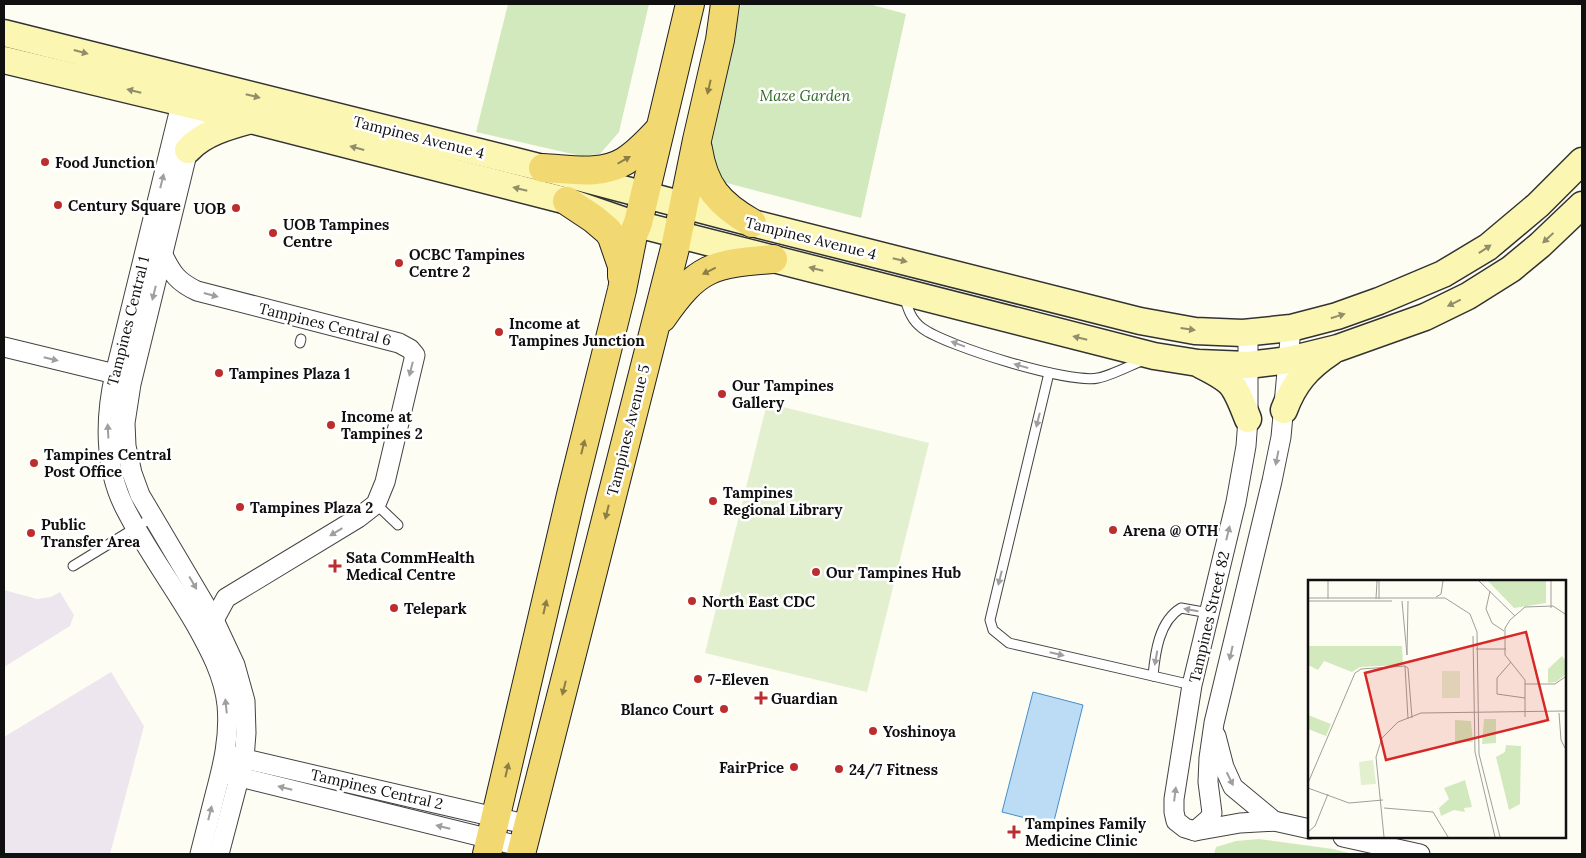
<svg xmlns="http://www.w3.org/2000/svg" width="1586" height="858" font-family="Lora,serif">
  <style>
    .industrial { fill: #ede6ee }
    .green { fill: #d2e9be }
    .pitch { fill: #e3f0d0 }
    .water { fill: #bbdcf4; stroke: #458ec8 }
    .lines { fill: none; stroke-linecap: round; stroke-linejoin: round }
    .service-casing { stroke: #434343; stroke-width: 11 }
    .minor-casing { stroke: #434343; stroke-width: 21 }
    .secondary-casing { stroke: #323232; stroke-width: 29 }
    .primary-casing { stroke: #212121; stroke-width: 30 }
    .service { stroke: #fff; stroke-width: 9 }
    .minor { stroke: #fff; stroke-width: 19 }
    .secondary { stroke: #fbf6b2; stroke-width: 26 }
    .primary { stroke: #f2d870; stroke-width: 28 }
    .oneway { fill: #918e69 }
    .oneway2 { fill: #8c7e45 }
    .oneway3 { fill: #9f9f9f }
    .poi-dot { fill: #bc2d2e; stroke: #fff; stroke-width: 2 }
    .labels { text-anchor: middle; dominant-baseline: central; stroke-width: 5; stroke-linejoin: round; paint-order: stroke }
    .park-label { font-size: 15px; font-style: italic; fill: #2e6622; stroke: #fff }
    .street-label { font-size: 15px; fill: #101010; stroke: #fff }
    .poi-label { font-size: 15px; font-weight: bold; fill: #101010; stroke: #fff; text-anchor: start }
    .inset-road { fill: none; stroke: #9f9e99; stroke-width: 1 }
    .view { fill: #d62828; fill-opacity: 0.15; stroke: #d62828; stroke-width: 2.5 }
    .inset-edge { fill: none; stroke: #101010; stroke-width: 2.5 }
  </style>
  <rect width="100%" height="100%" fill="#fefdf4"/>
  <g class="industrial">
    <path d="M4 590 37 599 51 597 60 592 74 615 70 626 4 667Z"/>
    <path d="M111 672 144 726 110 854H4V737Z"/>
  </g>
  <g class="green">
    <path d="M508 4H649L619 132 600 154 581 156 476 132Z"/>
    <path d="M741 4H869L906 14 861 218 723 182 709 156Z"/>
    <path d="M1259 839 1333 849 1353 854H1214L1216 847 1236 841Z"/>
  </g>
  <path class="pitch" d="M767 403 929 443 867 692 705 653Z"/>
  <path class="water" d="M1033 692 1083 705 1053 825 1002 812Z"/>
  <g class="lines">
    <g class="service-casing">
      <g id="service">
        <path d="M904 296C908 309 911 320 922 328 946 346 1069 384 1098 378 1110 376 1131 365 1144 360"/>
        <path d="M300 343 301 339"/>
        <path d="M1049 373 990 620 993 630 1009 643 1192 685"/>
        <path d="M376 504 398 525"/>
        <path d="M73 566 153 517"/>
        <path d="M1153 676C1155 653 1159 621 1181 608L1209 613"/>
      </g>
    </g>
    <g class="minor-casing">
      <g id="minor">
        <path d="M184 92 115 374C105 417 104 467 125 508 145 548 173 585 196 625 210 650 224 676 227 705 230 737 223 765 215 795 210 815 205 835 200 854"/>
        <path d="M203 95 188 150 131 384 125 423 126 446 132 473 140 495 214 620 235 665 245 701 246 733 244 759 219 854"/>
        <path d="M163 255C172 274 178 282 197 291L399 343 410 349 415 355 385 482 376 504 358 518 226 598 214 620"/>
        <path d="M1248 333V419L1246 446 1236 502 1192 685 1174 799V812L1176 821 1185 828 1195 831 1240 823 1274 821 1310 829"/>
        <path d="M4 347 115 374 125 378"/>
        <path d="M1216 736 1224 767 1233 787 1274 821"/>
        <path d="M232 756 529 825"/>
        <path d="M228 774 523 847"/>
        <path d="M1195 831 1209 819 1212 813 1208 782 1209 758 1214 723 1272 481 1281 437 1291 328"/>
        <path d="M1343 837 1420 854"/>
      </g>
    </g>
    <g class="secondary-casing">
      <g id="secondary">
        <path d="M4 33 543 168 752 223 1140 321 1195 331 1243 333 1291 328 1337 316 1379 301 1443 274 1488 247 1538 205 1582 161"/>
        <path d="M4 60 200 107 567 201 625 221 1154 356 1198 363 1248 365 1289 360 1338 348 1425 317 1468 296 1511 269 1540 245 1582 205"/>
        <path d="M188 150C203 133 229 126 251 120"/>
        <path d="M1201 365C1235 382 1234 384 1248 419"/>
        <path d="M1284 410C1294 383 1307 368 1331 352"/>
      </g>
    </g>
    <g class="primary-casing">
      <g id="primary">
        <path d="M698 149C704 187 719 204 752 223"/>
        <path d="M543 168C569 169 601 176 625 161 638 153 649 141 660 129"/>
        <path d="M567 201 594 219 608 231 612 237 622 266V276"/>
        <path d="M662 318C698 266 712 264 773 259"/>
        <path d="M487 854 571 495 622 290 633 235 638 223 690 4"/>
        <path d="M521 854 675 248 697 140 720 40 725 4"/>
      </g>
    </g>
    <use href="#service" class="service"/>
    <use href="#minor" class="minor"/>
    <use href="#secondary" class="secondary"/>
    <use href="#primary" class="primary"/>
  </g>
  <defs><path id="oneway-solid" d="M-6-.8H1V-3.2L6.5 0L1 3.2V.8H-6Z" transform="scale(1.25)"/></defs>
  <g class="oneway">
    <use href="#oneway-solid" transform="translate(81 52) rotate(15)"/>
    <use href="#oneway-solid" transform="translate(134 91) rotate(-166)"/>
    <use href="#oneway-solid" transform="translate(253 96) rotate(14)"/>
    <use href="#oneway-solid" transform="translate(357 148) rotate(-165)"/>
    <use href="#oneway-solid" transform="translate(520 189) rotate(-166)"/>
    <use href="#oneway-solid" transform="translate(1548 238) rotate(137)"/>
    <use href="#oneway-solid" transform="translate(1485 249) rotate(-34)"/>
    <use href="#oneway-solid" transform="translate(900 260) rotate(14)"/>
    <use href="#oneway-solid" transform="translate(816 269) rotate(-166)"/>
    <use href="#oneway-solid" transform="translate(1454 303) rotate(154)"/>
    <use href="#oneway-solid" transform="translate(1338 316) rotate(-17)"/>
    <use href="#oneway-solid" transform="translate(1188 329) rotate(8)"/>
    <use href="#oneway-solid" transform="translate(1080 338) rotate(-166)"/>
  </g>
  <g class="oneway2">
    <use href="#oneway-solid" transform="translate(709 87) rotate(103)"/>
    <use href="#oneway-solid" transform="translate(624 160) rotate(-30)"/>
    <use href="#oneway-solid" transform="translate(709 271) rotate(154)"/>
    <use href="#oneway-solid" transform="translate(583 447) rotate(-76)"/>
    <use href="#oneway-solid" transform="translate(607 512) rotate(104)"/>
    <use href="#oneway-solid" transform="translate(545 607) rotate(-77)"/>
    <use href="#oneway-solid" transform="translate(564 688) rotate(104)"/>
    <use href="#oneway-solid" transform="translate(507 770) rotate(-77)"/>
  </g>
  <g class="oneway3">
    <use href="#oneway-solid" transform="translate(162 181) rotate(-76)"/>
    <use href="#oneway-solid" transform="translate(154 293) rotate(104)"/>
    <use href="#oneway-solid" transform="translate(211 295) rotate(15)"/>
    <use href="#oneway-solid" transform="translate(958 344) rotate(-160)"/>
    <use href="#oneway-solid" transform="translate(51 359) rotate(13)"/>
    <use href="#oneway-solid" transform="translate(1021 366) rotate(-164)"/>
    <use href="#oneway-solid" transform="translate(411 369) rotate(104)"/>
    <use href="#oneway-solid" transform="translate(1038 420) rotate(104)"/>
    <use href="#oneway-solid" transform="translate(108 431) rotate(-93)"/>
    <use href="#oneway-solid" transform="translate(1277 458) rotate(101)"/>
    <use href="#oneway-solid" transform="translate(336 532) rotate(149)"/>
    <use href="#oneway-solid" transform="translate(1228 533) rotate(-76)"/>
    <use href="#oneway-solid" transform="translate(1000 578) rotate(104)"/>
    <use href="#oneway-solid" transform="translate(193 583) rotate(60)"/>
    <use href="#oneway-solid" transform="translate(1191 610) rotate(-170)"/>
    <use href="#oneway-solid" transform="translate(1231 653) rotate(103)"/>
    <use href="#oneway-solid" transform="translate(1057 654) rotate(13)"/>
    <use href="#oneway-solid" transform="translate(1156 658) rotate(100)"/>
    <use href="#oneway-solid" transform="translate(226 706) rotate(-96)"/>
    <use href="#oneway-solid" transform="translate(1230 779) rotate(64)"/>
    <use href="#oneway-solid" transform="translate(285 788) rotate(-166)"/>
    <use href="#oneway-solid" transform="translate(1175 794) rotate(-83)"/>
    <use href="#oneway-solid" transform="translate(210 813) rotate(-76)"/>
    <use href="#oneway-solid" transform="translate(443 827) rotate(-166)"/>
  </g>
  <g class="poi-dot">
    <circle cx="45" cy="162" r="5"/>
    <circle cx="58" cy="205" r="5"/>
    <circle cx="236" cy="208" r="5"/>
    <circle cx="273" cy="233" r="5"/>
    <circle cx="399" cy="263" r="5"/>
    <circle cx="499" cy="332" r="5"/>
    <circle cx="219" cy="373" r="5"/>
    <circle cx="722" cy="394" r="5"/>
    <circle cx="331" cy="425" r="5"/>
    <circle cx="34" cy="463" r="5"/>
    <circle cx="713" cy="501" r="5"/>
    <circle cx="240" cy="507" r="5"/>
    <circle cx="1113" cy="530" r="5"/>
    <circle cx="31" cy="533" r="5"/>
    <path d="M332.5 558.5h5v5h5v5h-5v5h-5v-5h-5v-5h5z"/>
    <circle cx="816" cy="572" r="5"/>
    <circle cx="692" cy="601" r="5"/>
    <circle cx="394" cy="608" r="5"/>
    <circle cx="698" cy="679" r="5"/>
    <path d="M758.5 690.5h5v5h5v5h-5v5h-5v-5h-5v-5h5z"/>
    <circle cx="724" cy="709" r="5"/>
    <circle cx="873" cy="731" r="5"/>
    <circle cx="794" cy="767" r="5"/>
    <circle cx="839" cy="769" r="5"/>
    <path d="M1011.5 824.5h5v5h5v5h-5v5h-5v-5h-5v-5h5z"/>
  </g>
  <g class="labels">
    <g class="park-label">
      <text x="805" y="95">Maze Garden</text>
    </g>
    <g class="street-label">
      <text transform="translate(419 137) rotate(14)">Tampines Avenue 4</text>
      <text transform="translate(811 238) rotate(14)">Tampines Avenue 4</text>
      <text transform="translate(128 321) rotate(-76)">Tampines Central 1</text>
      <text transform="translate(325 324) rotate(14)">Tampines Central 6</text>
      <text transform="translate(628 430) rotate(-76)">Tampines Avenue 5</text>
      <text transform="translate(1209 617) rotate(-77)">Tampines Street 82</text>
      <text transform="translate(377 789) rotate(13)">Tampines Central 2</text>
    </g>
    <g class="poi-label">
      <text x="55" y="162">Food Junction</text>
      <text x="68" y="205">Century Square</text>
      <text x="226" y="208" text-anchor="end">UOB</text>
      <text x="283" y="224">UOB Tampines<tspan x="283" dy="17">Centre</tspan></text>
      <text x="409" y="254">OCBC Tampines<tspan x="409" dy="17">Centre 2</tspan></text>
      <text x="509" y="323">Income at<tspan x="509" dy="17">Tampines Junction</tspan></text>
      <text x="229" y="373">Tampines Plaza 1</text>
      <text x="732" y="385">Our Tampines<tspan x="732" dy="17">Gallery</tspan></text>
      <text x="341" y="416">Income at<tspan x="341" dy="17">Tampines 2</tspan></text>
      <text x="44" y="454">Tampines Central<tspan x="44" dy="17">Post Office</tspan></text>
      <text x="723" y="492">Tampines<tspan x="723" dy="17">Regional Library</tspan></text>
      <text x="250" y="507">Tampines Plaza 2</text>
      <text x="41" y="524">Public<tspan x="41" dy="17">Transfer Area</tspan></text>
      <text x="1123" y="530">Arena @ OTH</text>
      <text x="346" y="557">Sata CommHealth<tspan x="346" dy="17">Medical Centre</tspan></text>
      <text x="826" y="572">Our Tampines Hub</text>
      <text x="702" y="601">North East CDC</text>
      <text x="404" y="608">Telepark</text>
      <text x="708" y="679">7-Eleven</text>
      <text x="771" y="698">Guardian</text>
      <text x="714" y="709" text-anchor="end">Blanco Court</text>
      <text x="883" y="731">Yoshinoya</text>
      <text x="784" y="767" text-anchor="end">FairPrice</text>
      <text x="849" y="769">24/7 Fitness</text>
      <text x="1025" y="823">Tampines Family<tspan x="1025" dy="17">Medicine Clinic</tspan></text>
    </g>
  </g>
  <g transform="translate(1308 580)">
    <rect width="258" height="258" fill="#fefdf4"/>
    <path d="M180 1H238V23L206 28ZM0 66H94L95 85 52 87 44 92 16 81 10 90 0 85ZM254 76 257 80V95L248 102 240 103V89ZM0 135 23 144 18 156 0 149ZM176 139H188V163L174 164ZM147 140 163 141 165 162H147ZM198 165 213 166 212 224 201 230 188 177 197 172ZM157 200 164 227 156 228 157 232 146 230 133 236 131 228 141 219 136 208Z" fill="#d2e9be"/>
    <path d="M134 91H152V118H134ZM65 180 68 204 53 205 51 182Z" fill="#e3f0d0"/>
    <path class="inset-road" d="M20 1V19M171 1 207 36M182 11 178 29 184 43 196 51M128 17 133 14 135 1M0 18H137L162 34 169 52 171 174 192 257M68 19 69 1M71 19V1M0 21H84M94 21 99 75 100 21M243 28V1M165 56 167 172 187 257M168 69H198M203 82 189 98V114L217 118M97 86 100 139M97 86 100 88 104 138M217 104H247L257 97M251 133 253 160 257 168M217 137V100L197 75V48L202 40 217 27 245 26 257 34M0 203 47 93 53 89 97 86M0 208 41 223 75 220M76 228 125 232 140 257M0 252 7 246 20 214M76 257 68 177 74 158 90 142 113 133 257 131"/>
    <path class="view" d="M218 52 240 140 78 180 57 93Z"/>
    <rect width="258" height="258" class="inset-edge"/>
  </g>
  <rect width="1586" height="858" fill="none" stroke="#101010" stroke-width="10"/>
</svg>
